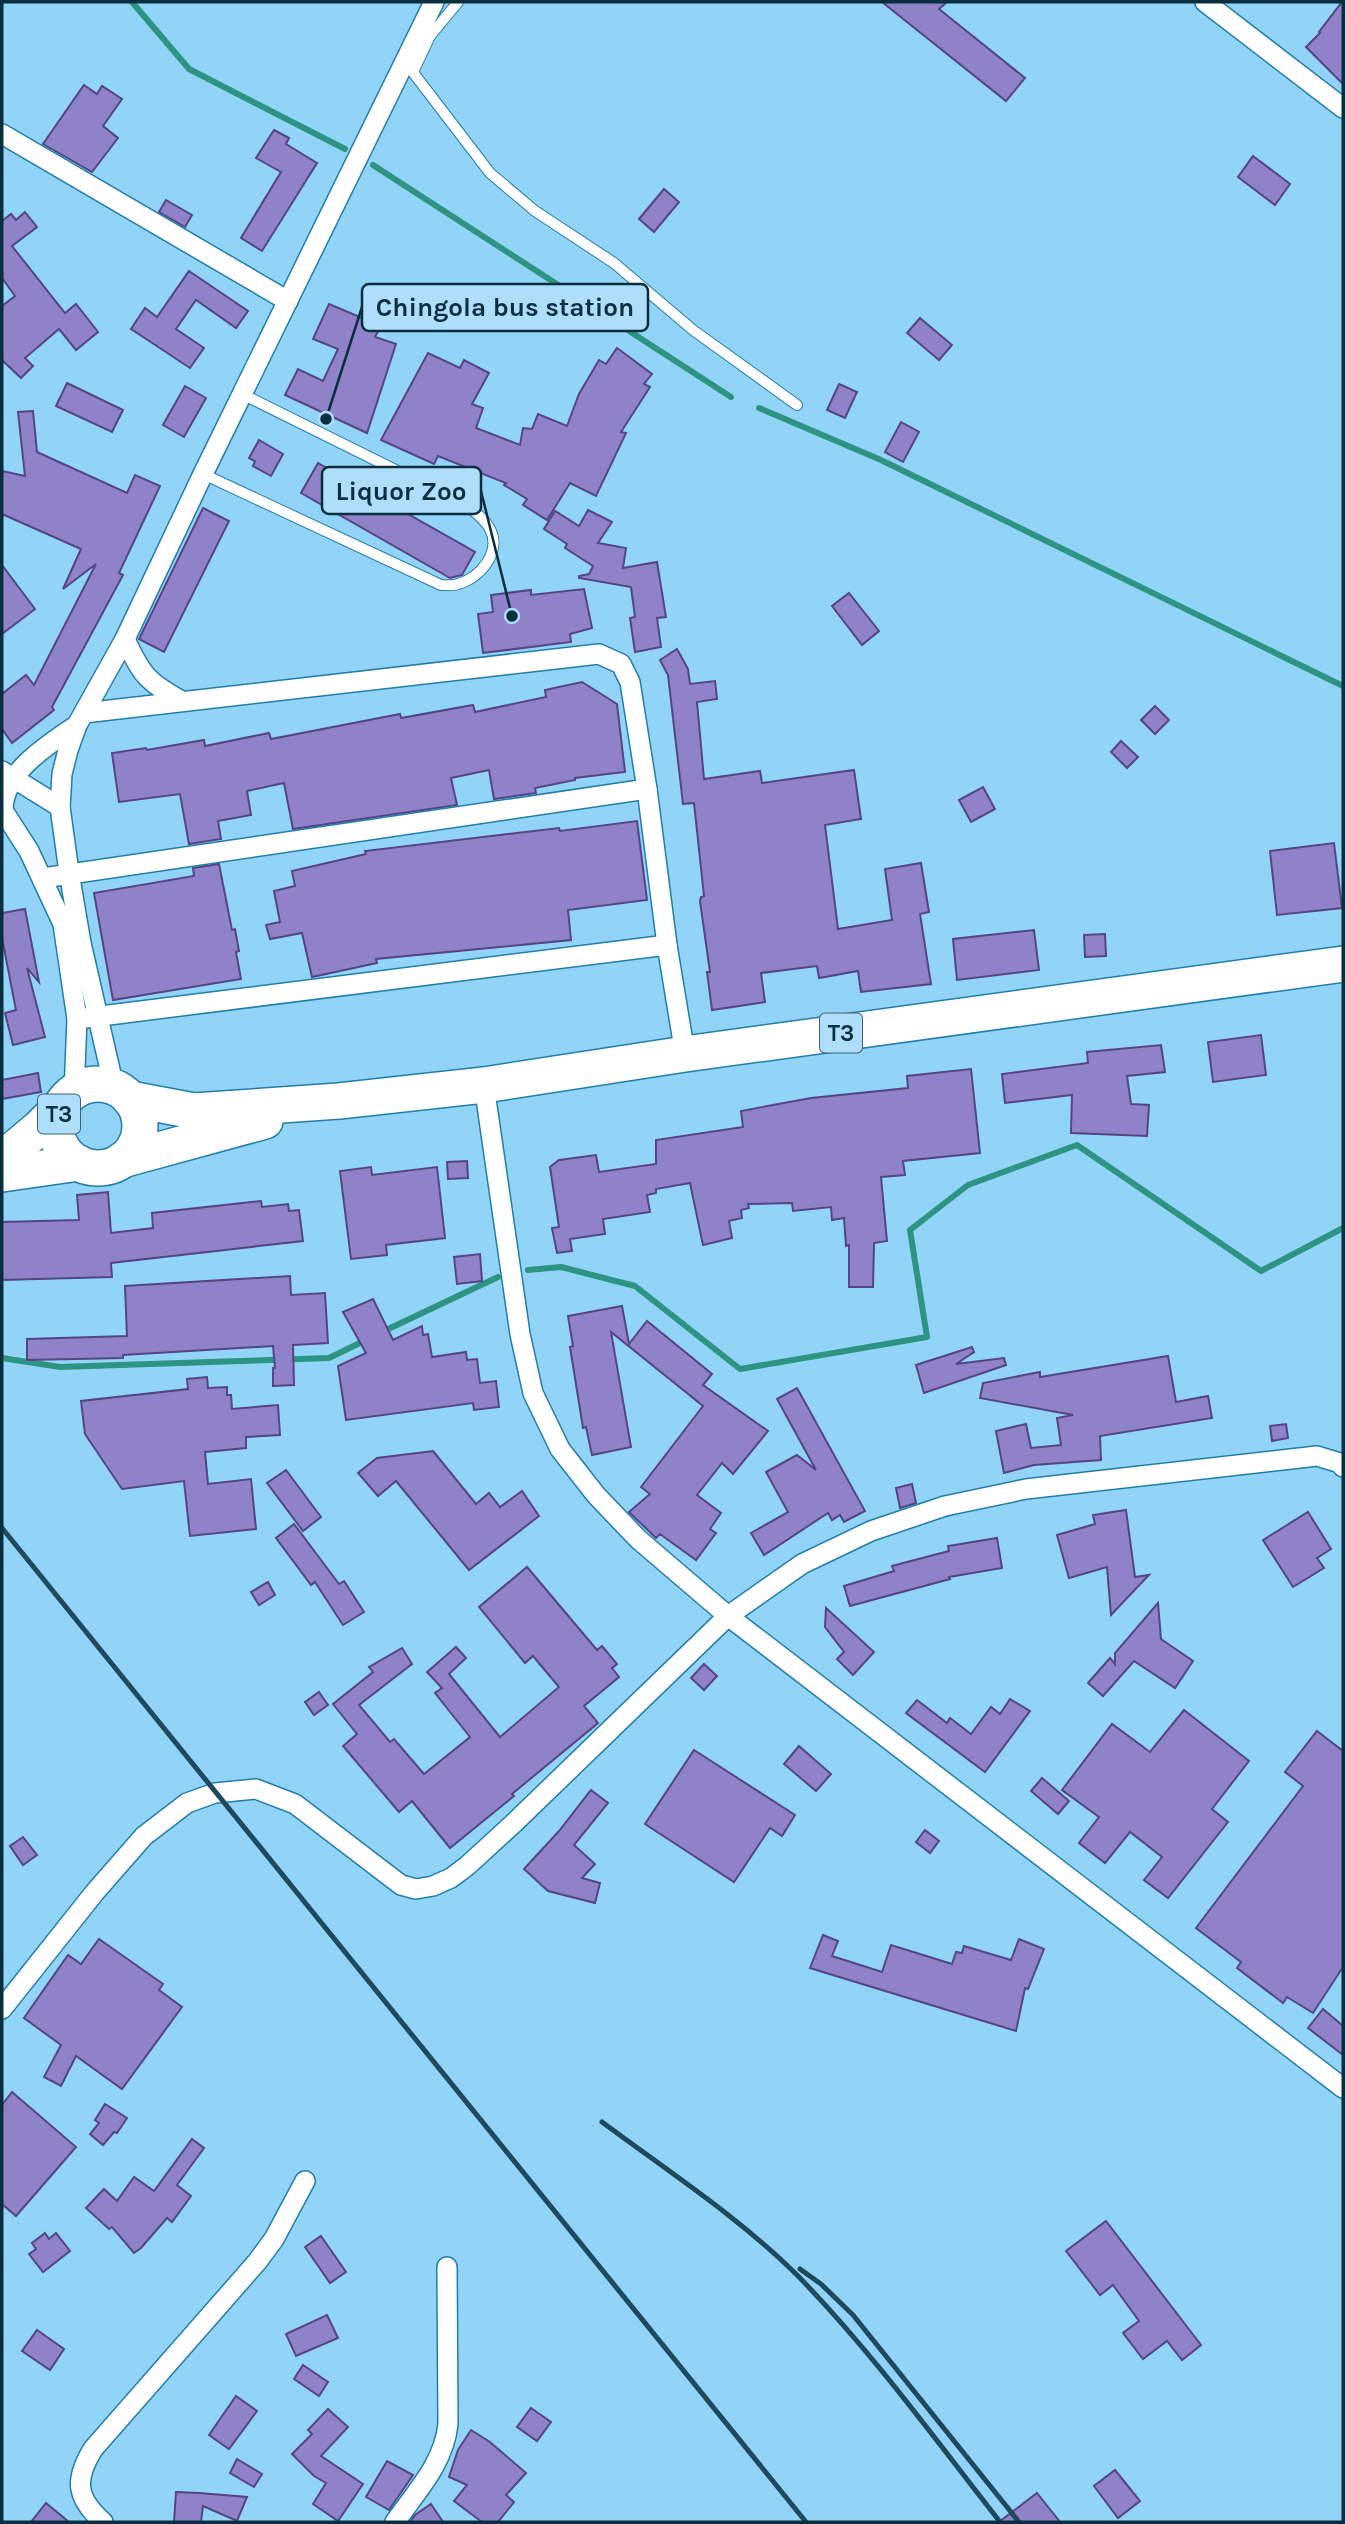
<svg xmlns="http://www.w3.org/2000/svg" width="1345" height="2524" font-family="Karla,sans-serif">
  <style>
    .lines { fill: none; stroke-linecap: round; stroke-linejoin: round }
    .stream { stroke: #2d9382; stroke-width: 6 }
    .building { fill: #9082c8; stroke: #544585; stroke-width: 2 }
    .lane-casing { stroke: #227ea7; stroke-width: 12 }
    .street-casing { stroke: #227ea7; stroke-width: 22 }
    .highway-casing { stroke: #227ea7; stroke-width: 38 }
    .lane { stroke: #fff; stroke-width: 10 }
    .street { stroke: #fff; stroke-width: 19 }
    .highway { stroke: #fff; stroke-width: 35 }
    .rail { stroke: #1f4a5e; stroke-width: 5 }
    .labels { text-anchor: middle; dominant-baseline: central; stroke-width: 5; stroke-linejoin: round; paint-order: stroke }
    .shield { fill: #aedef9; stroke: #3a6377; stroke-width: 2 }
    .shield-label { font-size: 23px; font-weight: bold; fill: #082e3f }
    .leader { fill: none; stroke: #082e3f; stroke-width: 2.5 }
    .callout-dot { fill: #082e3f; stroke: #aedef9; stroke-width: 2.5 }
    .callout { fill: #aedef9; stroke: #082e3f; stroke-width: 2.5 }
    .callout-label { font-size: 26px; text-anchor: middle; font-weight: bold; fill: #082e3f }
  </style>
  <rect width="100%" height="100%" fill="#92d4f7"/>
  <g class="lines">
    <g class="stream">
      <path d="M132 2 189 69 345 149"/>
      <path d="M373 165 731 397"/>
      <path d="M759 408 881 460 1343 686"/>
      <path d="M528 1270 561 1267 635 1286 740 1369 927 1337 910 1230 968 1185 1077 1145 1261 1271 1343 1228"/>
      <path d="M382 1332 498 1277"/>
      <path d="M2 1358 60 1367 329 1358 366 1340"/>
    </g>
  </g>
  <g class="building">
    <path d="M882 2H947L939 9 1025 78 1006 101Z"/>
    <path d="M1342 2H1343V84L1306 47 1320 33 1319 32Z"/>
    <path d="M84 85 97 94 102 86 122 99 103 126 118 138 92 172 43 144Z"/>
    <path d="M274 130 289 138 286 144 317 163 262 251 241 238 281 172 256 158Z"/>
    <path d="M1253 156 1290 184 1275 205 1238 177Z"/>
    <path d="M664 189 679 202 654 232 639 219Z"/>
    <path d="M166 200 192 215 185 227 159 212Z"/>
    <path d="M25 212 37 227 12 246 65 313 76 304 98 332 76 350 59 329 25 358 33 366 21 378 2 360V306L15 296 2 278V221L11 214 16 220Z"/>
    <path d="M189 271 248 311 236 328 196 300 176 329 204 348 190 368 131 329 145 308 157 317Z"/>
    <path d="M329 304 381 326 375 337 396 344 367 433 285 395 298 369 323 381 338 349 313 339Z"/>
    <path d="M920 318 952 345 939 360 907 333Z"/>
    <path d="M617 348 652 374 644 384 650 387 621 432 626 433 596 496 570 483 547 520 523 505 527 499 504 485 506 483 438 456 434 464 381 440 428 353 460 368 464 360 489 373 472 404 483 408 476 428 520 445 523 428 532 429 538 414 567 426 579 394 599 360 606 364Z"/>
    <path d="M67 383 123 410 112 432 56 406Z"/>
    <path d="M839 384 857 392 845 418 827 410Z"/>
    <path d="M185 386 206 398 184 437 163 425Z"/>
    <path d="M33 411 37 452 127 493 135 475 160 486 119 573 123 575 52 707 54 710 12 743 2 729V694L26 675 34 685 96 564 63 589 81 549 2 514V471L25 476 18 412Z"/>
    <path d="M901 422 919 432 903 462 885 452Z"/>
    <path d="M259 440 283 454 271 476 253 466 255 461 249 458Z"/>
    <path d="M318 463 475 552 462 575 450 578 301 493Z"/>
    <path d="M203 508 229 521 164 652 139 639Z"/>
    <path d="M588 510 612 522 598 543 626 548 623 568 657 562 666 617 657 618 661 647 635 652 630 618 635 617 631 587 579 578V576L589 574 593 566 565 548 567 544 544 529 555 511 579 526Z"/>
    <path d="M2 565 35 609 2 634Z"/>
    <path d="M584 589 592 628 570 634 571 642 483 653 478 614 493 612 491 595 531 590V595Z"/>
    <path d="M849 593 879 631 862 645 832 606Z"/>
    <path d="M677 649 688 669 690 684 715 681 717 699 697 702 704 779 760 771 762 783 854 770 861 819 825 825 838 929 892 920 885 869 921 863 929 912 920 914 931 984 861 992 858 971 819 978 817 966 761 973 765 1002 712 1010 707 972H710L700 901 701 897 704 896 694 803 683 804 668 675 660 660Z"/>
    <path d="M582 682 617 704 625 772 575 778V780L535 788 536 793 494 799 489 770 451 778 457 805 293 829 284 783 247 791 251 815 218 821 221 839 189 844 180 794 119 802 112 753 146 748 147 750 204 740 205 746 269 733 271 739 400 714 401 718 473 705 475 712 546 697 545 690Z"/>
    <path d="M1155 706 1169 720 1155 734 1141 720Z"/>
    <path d="M1121 741 1138 757 1127 768 1111 752Z"/>
    <path d="M983 787 995 809 971 822 959 800Z"/>
    <path d="M637 821 647 900 568 910 571 940 376 959 377 963 312 977 302 933 270 939 266 925 280 922 274 891 295 886 292 871 366 854 365 851 559 828 560 831Z"/>
    <path d="M1334 843 1342 908 1277 915 1270 851Z"/>
    <path d="M219 864 232 930 235 929 239 951 236 952 241 979 113 1000 94 893 194 876 193 868Z"/>
    <path d="M25 909 39 982 27 968 45 1037 13 1045 5 1013 16 1010 2 938V913Z"/>
    <path d="M1034 930 1039 970 957 980 953 939Z"/>
    <path d="M1105 934 1106 956 1085 957 1084 935Z"/>
    <path d="M1261 1035 1266 1075 1213 1082 1208 1042Z"/>
    <path d="M1161 1045 1165 1072 1127 1076 1131 1104 1149 1105 1147 1136 1071 1133 1072 1095 1005 1103 1002 1074 1088 1063 1087 1052Z"/>
    <path d="M971 1069 980 1153 903 1161 905 1175 881 1177 887 1241 874 1243 873 1287H849V1245L846 1246 844 1218 832 1220 831 1207 793 1211 792 1203 748 1204 749 1208 741 1210 742 1218 729 1221 732 1238 703 1245 690 1183 656 1189V1193L647 1195 650 1212 603 1219 605 1234 570 1239 572 1251 557 1253 552 1228 559 1227 550 1167 559 1160 596 1155 599 1172 656 1164V1140L743 1127 741 1111 811 1098 908 1088 907 1076Z"/>
    <path d="M38 1073 41 1092 2 1099V1080Z"/>
    <path d="M467 1161 468 1178 448 1179 447 1162Z"/>
    <path d="M371 1167 372 1175 437 1167 445 1238 386 1245 387 1255 351 1259 340 1171Z"/>
    <path d="M108 1192 111 1233 153 1228 152 1213 261 1201 262 1207 288 1204 289 1211 299 1210 303 1241 111 1263 112 1277 2 1280V1222L79 1220 77 1195Z"/>
    <path d="M480 1254 482 1281 457 1284 454 1257Z"/>
    <path d="M290 1276 291 1295 325 1293 328 1343 293 1345 294 1385 273 1386V1368H275L273 1346 123 1355V1358L27 1360V1339L127 1336 125 1286Z"/>
    <path d="M373 1299 393 1340 422 1326 423 1335 428 1334 432 1357 466 1352 467 1360 477 1359 480 1383 496 1381 499 1407 474 1410 473 1403 346 1420 338 1366 366 1353 343 1312Z"/>
    <path d="M622 1306 629 1344 647 1321 712 1374 703 1385 768 1431 733 1474 722 1463 697 1495 721 1513 710 1529 716 1533 696 1560 660 1534 656 1538 629 1512 650 1494 641 1487 703 1406 611 1332 631 1447 592 1455 586 1427 583 1428 570 1347 573 1346 568 1316Z"/>
    <path d="M972 1347 974 1352 956 1364 1004 1358 1006 1365 924 1393 916 1365Z"/>
    <path d="M1168 1356 1176 1402 1208 1396 1212 1418 1100 1436 1101 1460 1034 1465 1004 1473 996 1431 1026 1424 1031 1448 1061 1445 1057 1418 1073 1415 980 1398 983 1383 1040 1372V1377Z"/>
    <path d="M207 1377 208 1388 227 1387V1395H231L232 1409 278 1405 280 1435 246 1437V1448L205 1452 208 1484 251 1479 256 1529 190 1536 184 1481 122 1489 85 1434 81 1401 188 1389 187 1379Z"/>
    <path d="M797 1388 865 1511 844 1522 840 1515 832 1520 828 1513 764 1555 751 1533 788 1512 766 1472 797 1455 816 1470 777 1399Z"/>
    <path d="M1286 1424 1288 1438 1272 1441 1270 1426Z"/>
    <path d="M433 1451 476 1504 489 1493 500 1507 522 1491 539 1516 469 1570 396 1481 378 1496 358 1473 377 1458Z"/>
    <path d="M286 1470 321 1517 303 1531 267 1483Z"/>
    <path d="M912 1484 916 1503 900 1508 896 1488Z"/>
    <path d="M1126 1510 1135 1577 1149 1575 1111 1615 1107 1567 1069 1578 1057 1535 1095 1524 1093 1515Z"/>
    <path d="M1308 1512 1331 1549 1317 1558 1324 1568 1293 1587 1263 1540Z"/>
    <path d="M294 1524 339 1584 344 1581 364 1612 343 1625 315 1582 311 1585 276 1538Z"/>
    <path d="M997 1538 1002 1568 949 1577 950 1579 850 1606 844 1586 894 1571 892 1566 949 1551 948 1546Z"/>
    <path d="M527 1567 597 1650 602 1646 617 1664 612 1668 619 1677 584 1706 598 1723 512 1794 514 1796 450 1848 412 1801 399 1812 343 1746 357 1734 333 1704 373 1672 369 1667 402 1648 412 1664 359 1705 390 1742 394 1739 424 1774 470 1737 435 1693 442 1688 427 1672 456 1647 466 1658 449 1674 500 1737 559 1687 533 1656 525 1663 479 1607Z"/>
    <path d="M268 1582 275 1595 259 1605 251 1592Z"/>
    <path d="M1158 1603 1161 1639 1193 1661 1175 1688 1134 1661 1103 1696 1088 1683 1110 1658 1115 1664V1653Z"/>
    <path d="M826 1608 874 1652 853 1675 837 1659 844 1652 825 1627Z"/>
    <path d="M704 1664 717 1676 704 1690 691 1678Z"/>
    <path d="M319 1692 328 1705 314 1715 305 1702Z"/>
    <path d="M1010 1699 1030 1711 985 1772 906 1713 917 1700 947 1723 950 1718 971 1734 991 1707 1000 1714Z"/>
    <path d="M1184 1710 1249 1761 1212 1809 1228 1822 1168 1898 1144 1880 1162 1857 1130 1832 1105 1863 1079 1843 1099 1817 1062 1790 1112 1724 1150 1752Z"/>
    <path d="M1317 1731 1343 1751V1967L1313 2013 1287 1997 1283 2003 1237 1968 1241 1962 1196 1928 1303 1786 1285 1772Z"/>
    <path d="M799 1746 831 1774 816 1791 784 1764Z"/>
    <path d="M694 1750 795 1815 782 1836 770 1828 734 1882 645 1824Z"/>
    <path d="M1042 1778 1069 1801 1058 1814 1031 1791Z"/>
    <path d="M591 1790 608 1803 574 1845 595 1864 582 1878 600 1883 595 1903 548 1891 524 1869 559 1831Z"/>
    <path d="M925 1830 939 1841 930 1853 916 1842Z"/>
    <path d="M23 1837 37 1855 23 1865 10 1846Z"/>
    <path d="M823 1935 838 1941 832 1956 882 1972 891 1945 952 1964 956 1952 962 1953 964 1946 1011 1960 1019 1939 1044 1949 1028 1989 1025 1988 1016 2031 810 1968Z"/>
    <path d="M99 1939 163 1984 159 1990 182 2007 122 2089 76 2056 61 2086 44 2077 61 2045 24 2018 68 1955 81 1964Z"/>
    <path d="M1323 2009 1343 2026V2055L1308 2028Z"/>
    <path d="M12 2092 76 2147 16 2216 2 2204V2105Z"/>
    <path d="M105 2104 127 2118 117 2133 114 2132 103 2145 90 2134 99 2123 95 2120Z"/>
    <path d="M192 2139 204 2148 177 2185 191 2196 172 2222 167 2218 141 2248 134 2253 112 2227 109 2229 86 2208 104 2189 117 2201 134 2177 154 2191Z"/>
    <path d="M1106 2221 1201 2345 1182 2360 1167 2341 1143 2359 1123 2333 1139 2321 1113 2285 1100 2295 1066 2251Z"/>
    <path d="M45 2233 49 2239 56 2233 70 2251 43 2272 29 2254 36 2249 32 2243Z"/>
    <path d="M321 2236 346 2272 330 2283 305 2247Z"/>
    <path d="M327 2315 338 2338 296 2356 286 2334Z"/>
    <path d="M37 2330 64 2349 50 2370 22 2351Z"/>
    <path d="M303 2365 328 2382 319 2396 294 2379Z"/>
    <path d="M236 2396 257 2411 229 2449 209 2435Z"/>
    <path d="M531 2408 551 2422 537 2441 517 2427Z"/>
    <path d="M328 2409 348 2427 321 2456 363 2484 338 2521 313 2504 326 2483 314 2476 292 2454 312 2434 308 2430Z"/>
    <path d="M471 2430 490 2442 526 2473 506 2495 514 2502 498 2522H482L454 2501 467 2485 449 2477 458 2450Z"/>
    <path d="M237 2459 262 2474 254 2487 230 2473Z"/>
    <path d="M387 2461 413 2475 389 2510 366 2497Z"/>
    <path d="M1115 2470 1140 2501 1118 2518 1094 2486Z"/>
    <path d="M176 2492 199 2493 247 2497 237 2521 203 2506 201 2522H174Z"/>
    <path d="M1037 2493 1060 2522H999Z"/>
    <path d="M46 2503 69 2522H31Z"/>
    <path d="M431 2504 443 2522H410L415 2515Z"/>
  </g>
  <g class="lines">
    <g class="lane-casing">
      <g id="lane">
        <path d="M405 62 490 173 535 211 614 263 693 330 797 405"/>
        <path d="M413 72 430 36 458 2"/>
        <path d="M203 474 441 585C447 585 453 586 458 584 480 578 502 552 490 529 485 519 475 512 466 505L242 394"/>
      </g>
    </g>
    <g class="street-casing">
      <g id="street">
        <path d="M1205 2 1343 108"/>
        <path d="M2 134 288 301"/>
        <path d="M125 639C141 674 147 682 182 701"/>
        <path d="M84 713 599 654 621 664 630 682 647 789 667 945 685 1054"/>
        <path d="M2 771 60 807"/>
        <path d="M2 809 29 851 63 924 77 1019 74 1093"/>
        <path d="M3 810C3 772 49 744 77 725"/>
        <path d="M43 878 647 789"/>
        <path d="M77 1019 667 945"/>
        <path d="M484 1085 520 1334 533 1393 560 1449 596 1495 638 1539 728 1616 1343 2088"/>
        <path d="M114 1087 81 943 69 872 60 807 62 774 68 750 77 725 125 639 203 474 434 2"/>
        <path d="M2 2009 95 1892 144 1836 187 1803 215 1793 256 1789 295 1804 401 1885 416 1889 433 1886 451 1878 467 1866 514 1823 728 1616 802 1564 871 1531 945 1506 1026 1489 1317 1456 1340 1463 1343 1467"/>
        <path d="M103 2522C76 2498 74 2480 93 2449L257 2262 274 2239 305 2181"/>
        <path d="M395 2522C417 2491 444 2463 448 2424L447 2267"/>
      </g>
    </g>
    <g class="highway-casing">
      <g id="highway">
        <circle cx="98" cy="1126" r="42"/>
        <path d="M130 1099 194 1111 339 1101 484 1085 685 1054 1343 964"/>
        <path d="M2 1159 39 1128 61 1106"/>
        <path d="M122 1160 265 1121"/>
        <path d="M2 1174 79 1163"/>
      </g>
    </g>
    <use href="#lane" class="lane"/>
    <use href="#street" class="street"/>
    <use href="#highway" class="highway"/>
    <g class="rail">
      <path d="M2 1528 806 2522"/>
      <path d="M602 2122C668 2171 740 2218 798 2276 872 2352 935 2439 1000 2522"/>
      <path d="M800 2269 821 2284 853 2315 1019 2522"/>
    </g>
  </g>
  <g class="labels">
    <g class="shield">
      <rect x="820" y="1013.5" width="42" height="39" rx="5"/>
      <rect x="38" y="1094.5" width="42" height="39" rx="5"/>
    </g>
    <g class="shield-label">
      <text x="841" y="1033">T3</text>
      <text x="59" y="1114">T3</text>
    </g>
  </g>
  <path class="leader" d="M326 419L362 307M512 616L481 491"/>
  <g class="callout-dot">
    <circle cx="326" cy="419" r="7"/>
    <circle cx="512" cy="616" r="7"/>
  </g>
  <g class="callout">
    <rect x="362" y="284" width="286" height="47" rx="7"/>
    <rect x="322" y="467" width="159" height="47" rx="7"/>
  </g>
  <g class="callout-label">
    <text x="505" y="316">Chingola bus station</text>
    <text x="401" y="500">Liquor Zoo</text>
  </g>
  <rect width="1345" height="2524" fill="none" stroke="#082e3f" stroke-width="7"/>
</svg>
